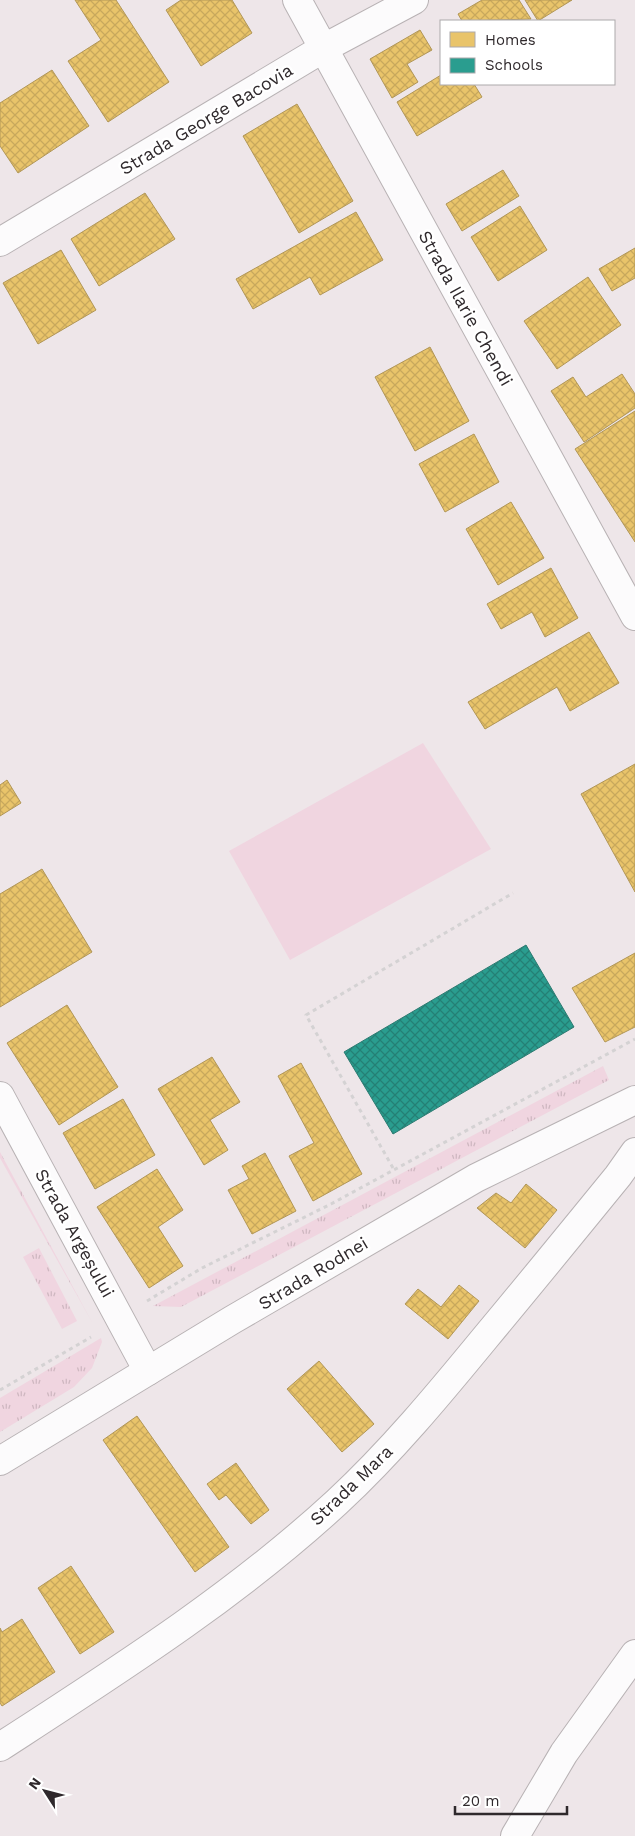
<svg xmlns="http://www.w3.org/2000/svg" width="635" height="1836" font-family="'Work Sans',sans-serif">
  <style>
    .grass { fill: url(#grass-tufts) }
    .pitch { fill: #f0d5e0 }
    .homes { fill: url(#homes-cross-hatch); stroke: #b19657 }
    .schools { fill: url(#schools-cross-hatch); stroke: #2c7a71 }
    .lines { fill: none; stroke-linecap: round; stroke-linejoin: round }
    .street-casing { stroke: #b8b2b4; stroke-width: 30 }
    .secondary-casing { stroke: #b8b2b4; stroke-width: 30 }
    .path { stroke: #d4d2d3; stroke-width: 3; stroke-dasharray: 4 4; stroke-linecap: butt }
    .street { stroke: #fcfbfc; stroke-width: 28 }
    .secondary { stroke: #fcfbfc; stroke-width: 28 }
    .labels { text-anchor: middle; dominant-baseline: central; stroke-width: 5; stroke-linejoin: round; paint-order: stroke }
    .street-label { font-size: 18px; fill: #2f292c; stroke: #fff }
  </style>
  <defs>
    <pattern id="grass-tufts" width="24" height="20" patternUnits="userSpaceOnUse" patternTransform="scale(1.25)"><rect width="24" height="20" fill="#f0d5e0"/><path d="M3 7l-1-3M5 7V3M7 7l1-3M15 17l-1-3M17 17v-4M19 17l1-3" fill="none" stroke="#ceb7c0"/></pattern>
    <pattern id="homes-cross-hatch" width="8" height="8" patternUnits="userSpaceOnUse" patternTransform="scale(1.25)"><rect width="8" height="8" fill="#e9c46a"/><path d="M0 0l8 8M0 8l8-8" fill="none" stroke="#c8a85c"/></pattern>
    <pattern id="schools-cross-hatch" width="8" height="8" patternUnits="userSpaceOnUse" patternTransform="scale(1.25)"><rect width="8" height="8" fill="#2a9d8f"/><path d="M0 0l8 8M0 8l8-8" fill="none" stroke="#248075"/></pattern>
  </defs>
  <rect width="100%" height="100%" fill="#eee6e9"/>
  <g class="grass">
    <path d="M603 1066 609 1080 181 1307 153 1306Z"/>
    <path d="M0 1152 93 1324 0 1158Z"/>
    <path d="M39 1248 77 1321 62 1329 23 1257Z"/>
    <path d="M101 1338 102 1342 92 1368 74 1387 0 1432V1398Z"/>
  </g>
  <path class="pitch" d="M423 743 491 849 290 960 229 851Z"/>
  <g class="homes">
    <path d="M75 0H116L169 82 108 122 68 61 101 40Z"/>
    <path d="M181 0H232L252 33 201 66 166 10Z"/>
    <path d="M482 0H519L531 19 462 21 458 14Z"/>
    <path d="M525 0H572L538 21Z"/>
    <path d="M420 30 432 50 407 64 418 82 392 98 370 59Z"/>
    <path d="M52 70 89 126 18 173 0 146V103Z"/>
    <path d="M441 75V84H474L482 97 417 136 397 102Z"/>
    <path d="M297 104 353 201 299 233 243 136Z"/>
    <path d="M503 170 519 196 462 231 446 204Z"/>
    <path d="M145 193 175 239 99 286 71 239Z"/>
    <path d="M520 206 547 250 498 281 471 237Z"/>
    <path d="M356 212 383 260 320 295 310 277 253 309 236 279Z"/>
    <path d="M635 248V278L612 291 599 269Z"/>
    <path d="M61 250 96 310 38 344 3 283Z"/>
    <path d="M588 277 621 325 557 369 524 321Z"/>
    <path d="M430 347 469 421 415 451 375 377Z"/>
    <path d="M622 374 635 394V408L584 442 551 391 573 377 586 397Z"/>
    <path d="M635 411V542L575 449Z"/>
    <path d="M474 434 499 482 445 512 419 464Z"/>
    <path d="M511 502 544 558 498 585 466 529Z"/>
    <path d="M551 568 578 618 545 637 532 612 501 629 487 604Z"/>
    <path d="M589 632 619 683 570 711 557 687 485 729 468 702Z"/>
    <path d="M635 764V892L581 794Z"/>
    <path d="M7 780 21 803 0 816V785Z"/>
    <path d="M42 869 92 952 0 1007V894Z"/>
    <path d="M635 953V1027L605 1042 572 988Z"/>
    <path d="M67 1005 118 1087 59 1125 7 1043Z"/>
    <path d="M212 1057 240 1102 210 1120 228 1150 204 1165 158 1089Z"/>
    <path d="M301 1063 362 1174 313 1201 289 1156 314 1143 278 1076Z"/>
    <path d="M123 1099 155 1155 95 1189 63 1133Z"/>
    <path d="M265 1153 296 1211 252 1234 228 1190 249 1179 242 1166Z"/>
    <path d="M157 1169 183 1210 158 1227 183 1266 149 1288 97 1207Z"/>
    <path d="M526 1184 557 1210 525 1248 477 1208 496 1193 511 1203Z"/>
    <path d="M459 1285 479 1301 448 1339 405 1304 418 1289 441 1307Z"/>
    <path d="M319 1361 374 1424 342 1452 287 1389Z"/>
    <path d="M137 1416 229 1547 195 1572 103 1440Z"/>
    <path d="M236 1463 269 1510 251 1524 226 1495 219 1500 207 1484Z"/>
    <path d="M71 1566 114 1632 80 1654 38 1588Z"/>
    <path d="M22 1619 55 1672 2 1706 0 1703V1628L2 1632Z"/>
  </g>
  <path class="schools" d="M526 945 574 1027 393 1134 344 1052Z"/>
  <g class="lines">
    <g class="street-casing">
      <g id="street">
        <path d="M0 242 324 48 414 0"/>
        <path d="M0 1096 148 1371"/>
        <path d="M0 1747C117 1671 234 1597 337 1502 391 1452 439 1394 485 1338 530 1284 574 1230 618 1176L635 1152"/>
      </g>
    </g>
    <g class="secondary-casing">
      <g id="secondary">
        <path d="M297 0 635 616"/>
        <path d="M0 1461 232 1320 476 1178 635 1100"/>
        <path d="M515 1836 564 1753 635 1654"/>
      </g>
    </g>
    <g class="path">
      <path d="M393 1168 306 1015 513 893"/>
      <path d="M147 1301 202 1268 331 1204 635 1039"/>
      <path d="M0 1390 91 1337"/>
    </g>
    <use href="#street" class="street"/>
    <use href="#secondary" class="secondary"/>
  </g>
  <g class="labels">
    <g class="street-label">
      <text transform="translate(206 119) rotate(-31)">Strada George Bacovia</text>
      <text transform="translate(466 308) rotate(61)">Strada Ilarie Chendi</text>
      <text transform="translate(75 1233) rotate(61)">Strada Argeșului</text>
      <text transform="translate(313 1273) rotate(-31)">Strada Rodnei</text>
      <text transform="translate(351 1485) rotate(-44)">Strada Mara</text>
    </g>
  </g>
  <rect x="440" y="20" width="175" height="65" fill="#ffffff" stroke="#aca9ab"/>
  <rect x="450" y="32" width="25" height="15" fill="#e9c46a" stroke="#aca9ab"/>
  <text x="485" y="45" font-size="15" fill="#2f292c">Homes</text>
  <rect x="450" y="58" width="25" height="15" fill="#2a9d8f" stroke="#aca9ab"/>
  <text x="485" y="70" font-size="15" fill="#2f292c">Schools</text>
  <g transform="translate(45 1791) rotate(306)" stroke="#ffffff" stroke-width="4" paint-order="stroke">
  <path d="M0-4L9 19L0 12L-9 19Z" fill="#2f292c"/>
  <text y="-8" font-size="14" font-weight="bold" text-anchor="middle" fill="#2f292c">N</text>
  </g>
  <path d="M455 1806v8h112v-8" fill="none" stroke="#2f292c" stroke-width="2.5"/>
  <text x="462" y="1806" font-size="15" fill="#2f292c" stroke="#ffffff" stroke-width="4" paint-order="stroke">20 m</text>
</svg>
